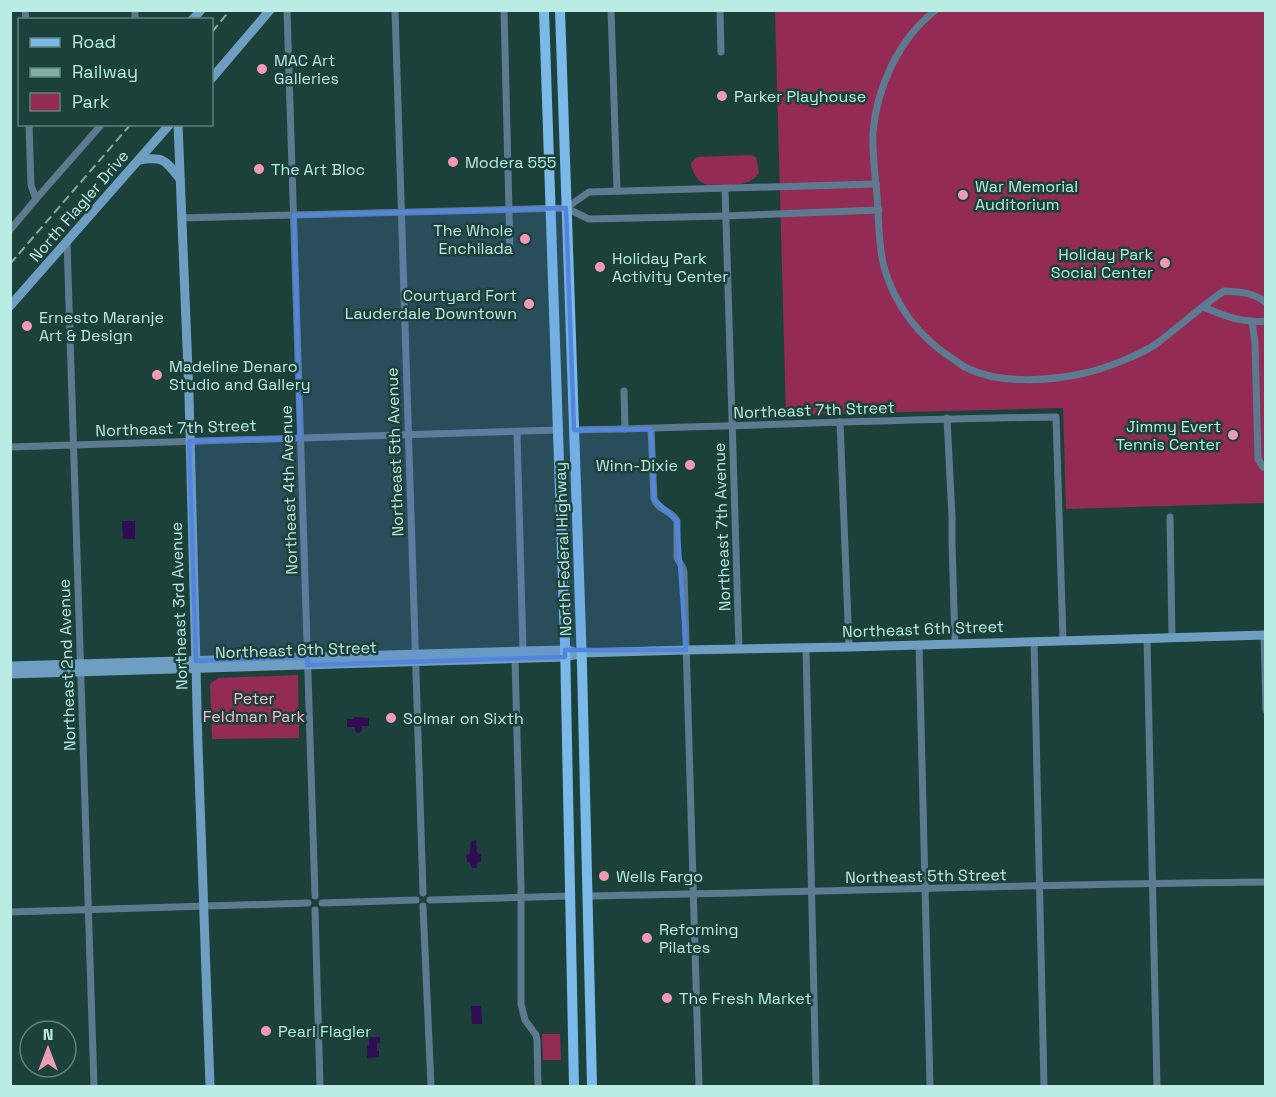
<svg xmlns="http://www.w3.org/2000/svg" width="1276" height="1097" font-family="'Space Grotesk',sans-serif">
  <style>
    .green { fill: #932b54 }
    .water { fill: #300c54 }
    .lines { fill: none; stroke-linecap: round; stroke-linejoin: round }
    .street { stroke: #5c7b91; stroke-width: 7 }
    .secondary { stroke: #6e9fc2; stroke-width: 9 }
    .primary { stroke: #7bbae8; stroke-width: 10 }
    .rail { stroke: #80aea5; stroke-width: 2; stroke-dasharray: 9 4.5; stroke-linecap: butt }
    .marked { fill: #5485dc; fill-opacity: 0.2; stroke: #5485dc; stroke-width: 4.5; stroke-linejoin: round }
    .poi-dot { fill: #f19ab4; stroke: #1c403a; stroke-width: 2 }
    .labels { text-anchor: middle; dominant-baseline: central; stroke-width: 5; stroke-linejoin: round; paint-order: stroke }
    .poi-label { font-size: 16px; fill: #b9ece2; stroke: #1c403a; text-anchor: start }
    .street-label { font-size: 16px; fill: #b9ece2; stroke: #1c403a }
    .park-label { font-size: 16px; fill: #f8bccd; stroke: #1c403a }
  </style>
  <rect width="100%" height="100%" fill="#1c403a"/>
  <g class="green">
    <path d="M775 11H1265V503L1066 509 1063 408 786 415Z"/>
    <path d="M751 155 756 157 759 173C749 189 724 184 708 185 697 182 693 174 691 163L697 157Z"/>
    <path d="M298 675 299 738 212 739 210 684 218 678Z"/>
    <path d="M542 1034H560L561 1060H543Z"/>
  </g>
  <g class="water">
    <path d="M122 521H135V539H123Z"/>
    <path d="M354 717 369 718V726H362V731L358 733 355 731V727H347V719H354Z"/>
    <path d="M476 840 477 852 479 854H481V862L480 861 477 863V868H472L469 862H467L466 854 468 855 470 853 471 841Z"/>
    <path d="M471 1006H481L482 1024H472Z"/>
    <path d="M369 1037H380V1043L377 1044V1051H379V1057L367 1058V1045H369Z"/>
  </g>
  <g class="lines">
    <g class="street">
      <path d="M25 10 26 20"/>
      <path d="M135 10V20"/>
      <path d="M287 10 315 896"/>
      <path d="M395 10 423 893"/>
      <path d="M504 10 510 251"/>
      <path d="M611 10 617 191"/>
      <path d="M720 10 721 52"/>
      <path d="M936 10C899 38 877 87 873 132 872 153 875 174 877 195 879 219 878 244 884 267 895 306 920 338 953 359 958 362 963 367 969 369 1000 384 1052 381 1085 373 1104 369 1140 355 1156 344 1179 327 1200 307 1224 291 1239 292 1254 292 1266 303"/>
      <path d="M29 124 31 185 36 199"/>
      <path d="M725 189 739 649"/>
      <path d="M566 208 589 192 876 184"/>
      <path d="M181 218 566 208 589 219 725 216 879 210"/>
      <path d="M10 230 36 199 102 124"/>
      <path d="M67 242 94 1086"/>
      <path d="M1203 307C1223 315 1243 324 1266 321"/>
      <path d="M1252 322 1255 342 1258 459 1263 467 1266 468"/>
      <path d="M624 391 625 429"/>
      <path d="M947 418 952 517V543L955 643"/>
      <path d="M840 422 849 647"/>
      <path d="M651 429 654 499C659 511 671 510 677 521V558L683 568 684 573 699 1086"/>
      <path d="M574 430C735 427 895 419 1056 417L1063 640"/>
      <path d="M517 432 523 651"/>
      <path d="M10 447 557 430"/>
      <path d="M1170 517 1172 637"/>
      <path d="M1264 635 1266 710"/>
      <path d="M1147 638 1157 1086"/>
      <path d="M1034 641 1044 1086"/>
      <path d="M919 644 930 1086"/>
      <path d="M806 648 816 1086"/>
      <path d="M515 659 521 887V1004L525 1020 536 1035 537 1040 538 1086"/>
      <path d="M588 896C814 892 1039 884 1266 882"/>
      <path d="M430 900 570 896"/>
      <path d="M322 903 416 900"/>
      <path d="M423 906 431 1086"/>
      <path d="M315 910 320 1086"/>
      <path d="M10 912 308 903"/>
    </g>
    <g class="secondary">
      <path d="M192 20 201 10"/>
      <path d="M212 78 270 10"/>
      <path d="M178 124 189 395 198 745 210 1086"/>
      <path d="M139 160C164 156 165 160 180 179"/>
      <path d="M10 306 170 124"/>
      <path d="M10 666 523 651 565 650 572 651"/>
      <path d="M10 674 565 657 582 653 686 650 849 647 1266 635"/>
    </g>
    <g class="primary">
      <path d="M544 10 565 643 574 1086"/>
      <path d="M560 10 582 665 592 1086"/>
    </g>
    <g class="rail">
      <path d="M212 32 230 10"/>
      <path d="M10 264 131 124"/>
    </g>
  </g>
  <path class="marked" d="M566 208 574 430 651 429 654 499 677 521 686 650H565V657L307 665 308 657 196 661 189 441 300 438 294 215Z"/>
  <g class="poi-dot">
    <circle cx="262" cy="69" r="6"/>
    <circle cx="722" cy="96" r="6"/>
    <circle cx="453" cy="162" r="6"/>
    <circle cx="259" cy="169" r="6"/>
    <circle cx="963" cy="195" r="6"/>
    <circle cx="525" cy="239" r="6"/>
    <circle cx="1165" cy="263" r="6"/>
    <circle cx="600" cy="267" r="6"/>
    <circle cx="529" cy="304" r="6"/>
    <circle cx="27" cy="326" r="6"/>
    <circle cx="157" cy="375" r="6"/>
    <circle cx="1233" cy="435" r="6"/>
    <circle cx="690" cy="465" r="6"/>
    <circle cx="391" cy="718" r="6"/>
    <circle cx="604" cy="876" r="6"/>
    <circle cx="647" cy="938" r="6"/>
    <circle cx="667" cy="998" r="6"/>
    <circle cx="266" cy="1031" r="6"/>
  </g>
  <g class="labels">
    <g class="poi-label">
      <text x="274" y="60">MAC Art<tspan x="274" dy="18">Galleries</tspan></text>
      <text x="734" y="96">Parker Playhouse</text>
      <text x="465" y="162">Modera 555</text>
      <text x="271" y="169">The Art Bloc</text>
      <text x="975" y="186">War Memorial<tspan x="975" dy="18">Auditorium</tspan></text>
      <text x="513" y="230" text-anchor="end">The Whole<tspan x="513" dy="18">Enchilada</tspan></text>
      <text x="1153" y="254" text-anchor="end">Holiday Park<tspan x="1153" dy="18">Social Center</tspan></text>
      <text x="612" y="258">Holiday Park<tspan x="612" dy="18">Activity Center</tspan></text>
      <text x="517" y="295" text-anchor="end">Courtyard Fort<tspan x="517" dy="18">Lauderdale Downtown</tspan></text>
      <text x="39" y="317">Ernesto Maranje<tspan x="39" dy="18">Art &amp; Design</tspan></text>
      <text x="169" y="366">Madeline Denaro<tspan x="169" dy="18">Studio and Gallery</tspan></text>
      <text x="1221" y="426" text-anchor="end">Jimmy Evert<tspan x="1221" dy="18">Tennis Center</tspan></text>
      <text x="678" y="465" text-anchor="end">Winn-Dixie</text>
      <text x="403" y="718">Solmar on Sixth</text>
      <text x="616" y="876">Wells Fargo</text>
      <text x="659" y="929">Reforming<tspan x="659" dy="18">Pilates</tspan></text>
      <text x="679" y="998">The Fresh Market</text>
      <text x="278" y="1031">Pearl Flagler</text>
    </g>
    <g class="street-label">
      <text transform="translate(79 206) rotate(-49)">North Flagler Drive</text>
      <text transform="translate(814 410) rotate(-2)">Northeast 7th Street</text>
      <text transform="translate(176 428) rotate(-2)">Northeast 7th Street</text>
      <text transform="translate(395 452) rotate(-92)">Northeast 5th Avenue</text>
      <text transform="translate(289 490) rotate(-92)">Northeast 4th Avenue</text>
      <text transform="translate(722 527) rotate(-92)">Northeast 7th Avenue</text>
      <text transform="translate(563 549) rotate(-92)">North Federal Highway</text>
      <text transform="translate(179 606) rotate(-92)">Northeast 3rd Avenue</text>
      <text transform="translate(923 629) rotate(-2)">Northeast 6th Street</text>
      <text transform="translate(296 650) rotate(-2)">Northeast 6th Street</text>
      <text transform="translate(67 665) rotate(-92)">Northeast 2nd Avenue</text>
      <text transform="translate(926 876) rotate(-1)">Northeast 5th Street</text>
    </g>
    <g class="park-label">
      <text x="254" y="698">Peter<tspan x="254" dy="18">Feldman Park</tspan></text>
    </g>
  </g>
  <rect width="1276" height="1097" fill="none" stroke="#b9ece2" stroke-width="24"/>
  <rect x="18" y="18" width="195" height="108" fill="#1c403a" stroke="#5b857d" stroke-width="1.5"/>
  <rect x="30" y="38" width="30" height="9" fill="#7bbae8" stroke="#5b857d" stroke-width="1.5"/>
  <text x="72" y="48" font-size="18" fill="#b9ece2">Road</text>
  <rect x="30" y="68" width="30" height="9" fill="#80aea5" stroke="#5b857d" stroke-width="1.5"/>
  <text x="72" y="78" font-size="18" fill="#b9ece2">Railway</text>
  <rect x="30" y="93" width="30" height="18" fill="#932b54" stroke="#5b857d" stroke-width="1.5"/>
  <text x="72" y="108" font-size="18" fill="#b9ece2">Park</text>
  <g transform="translate(48 1049)"><circle r="28" fill="#1c403a" stroke="#5b857d" stroke-width="1.5"/>
  <path d="M0-4.5L10 22L0 15L-10 22Z" fill="#f19ab4"/>
  <text y="-9" font-size="16" font-weight="bold" text-anchor="middle" fill="#b9ece2">N</text>
  </g>
</svg>
